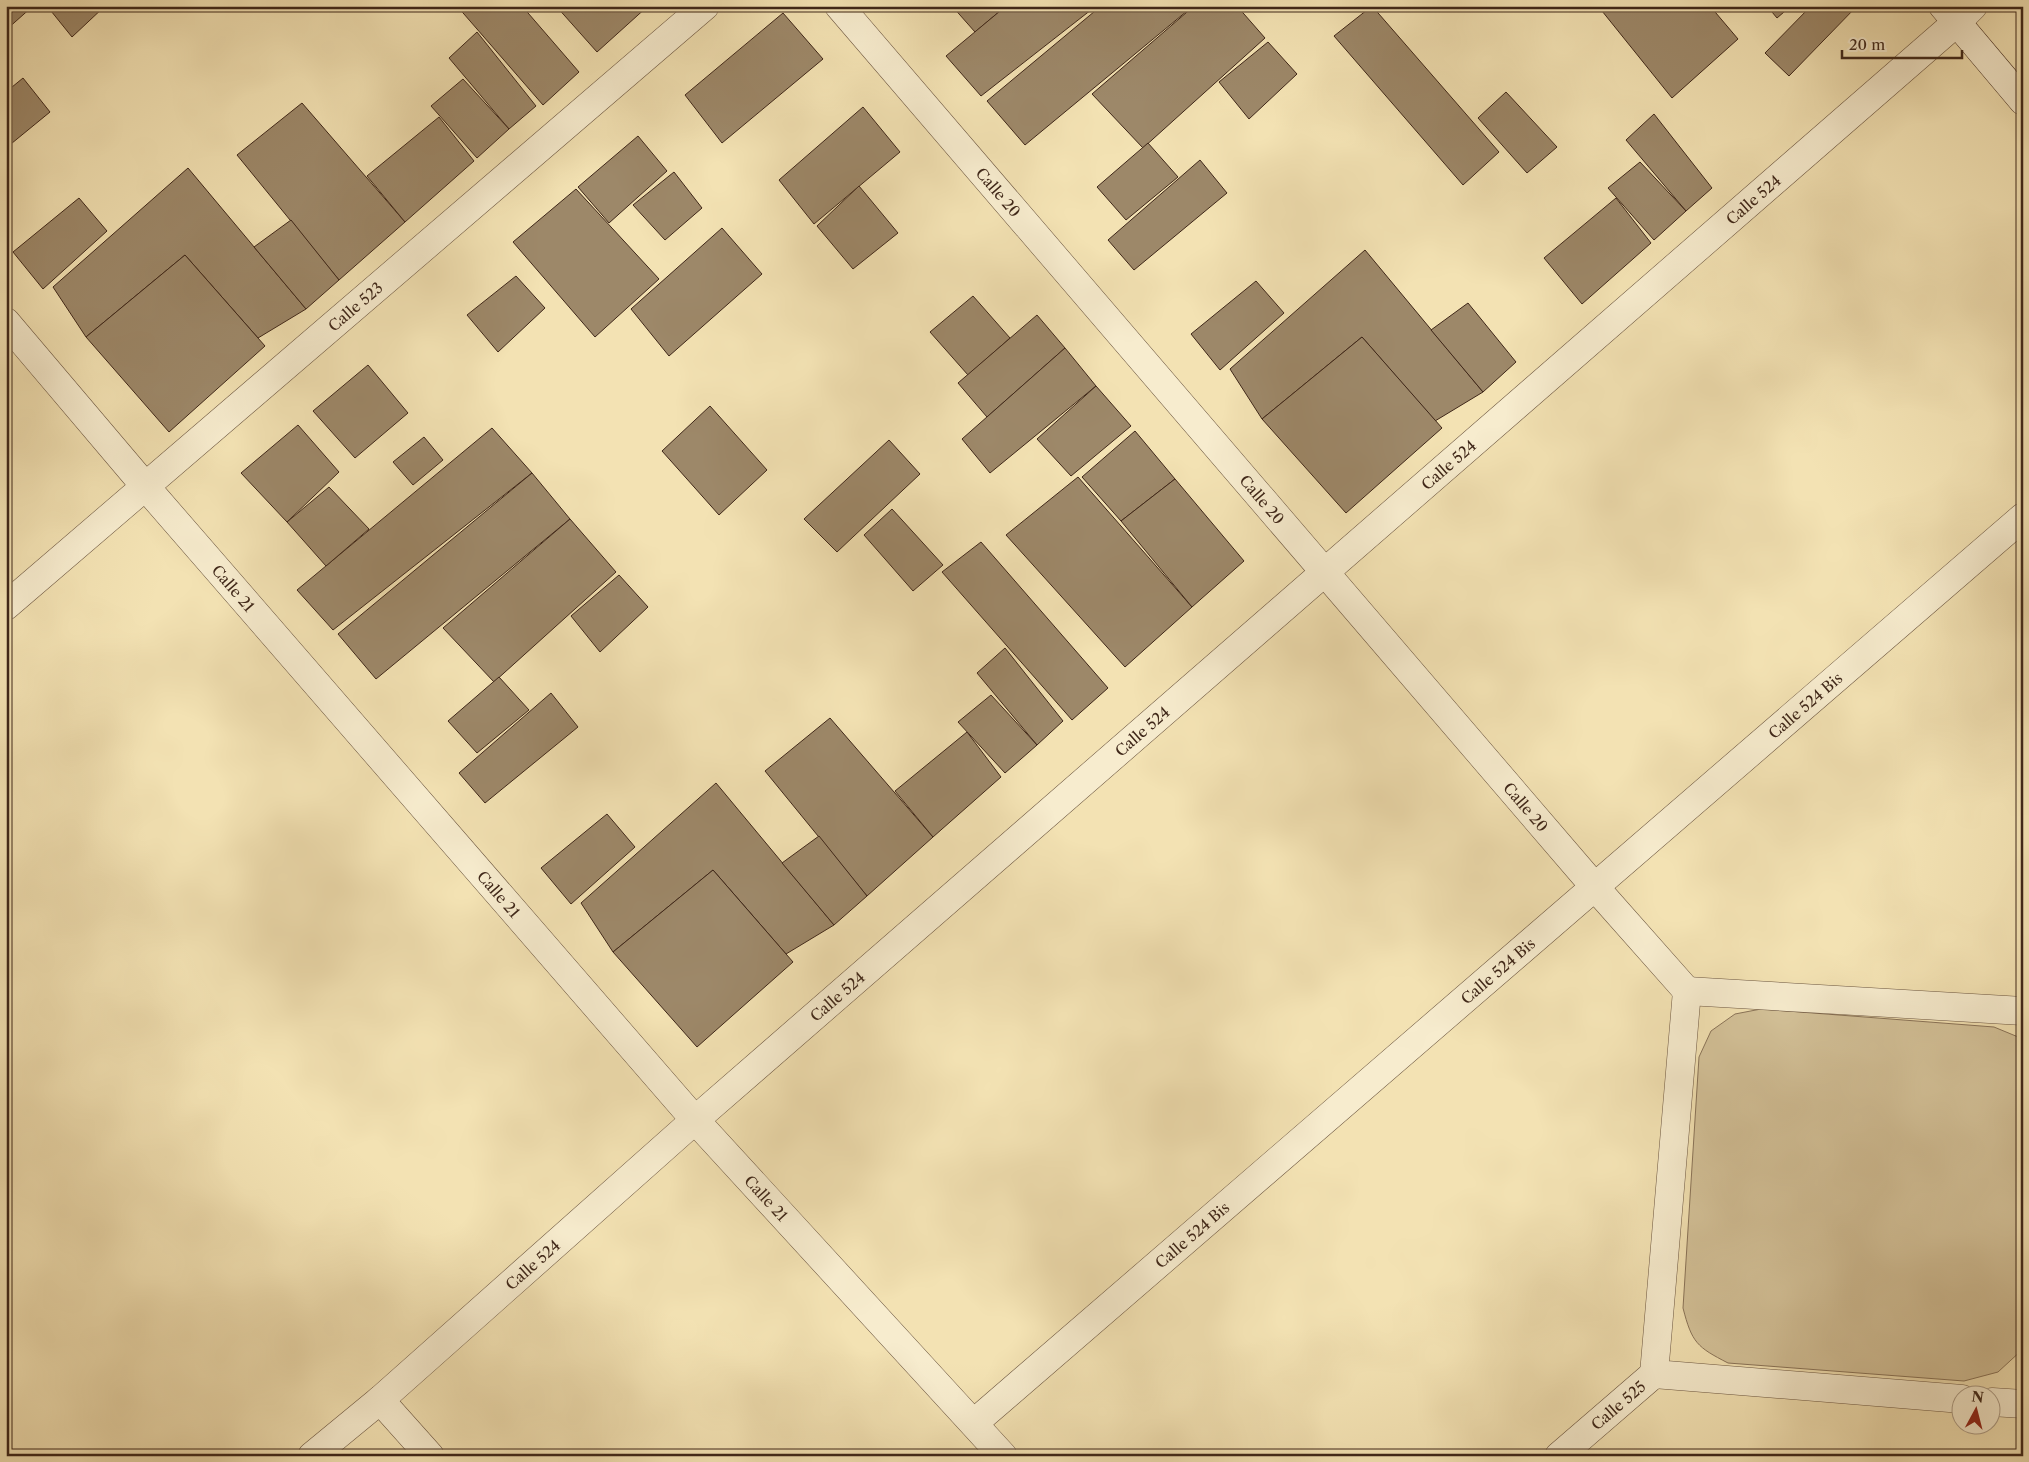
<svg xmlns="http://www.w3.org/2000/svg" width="2029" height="1462" font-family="'Libre Caslon Text',serif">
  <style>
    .green { fill: #d4c299; stroke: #8a7459 }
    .building { fill: #9d8869; stroke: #3f2719 }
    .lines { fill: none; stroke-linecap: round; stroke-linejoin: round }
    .minor-casing { stroke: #6c5640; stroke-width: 29 }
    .secondary-casing { stroke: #3f2719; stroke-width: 29 }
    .minor { stroke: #f7ecce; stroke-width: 28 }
    .secondary { stroke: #f7ecce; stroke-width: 28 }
    .labels { text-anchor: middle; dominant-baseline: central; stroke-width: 4; stroke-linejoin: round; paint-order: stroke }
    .street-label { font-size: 15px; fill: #3f2719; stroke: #f7ecce }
  </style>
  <rect width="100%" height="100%" fill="#f3e2b3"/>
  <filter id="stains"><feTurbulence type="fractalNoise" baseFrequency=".004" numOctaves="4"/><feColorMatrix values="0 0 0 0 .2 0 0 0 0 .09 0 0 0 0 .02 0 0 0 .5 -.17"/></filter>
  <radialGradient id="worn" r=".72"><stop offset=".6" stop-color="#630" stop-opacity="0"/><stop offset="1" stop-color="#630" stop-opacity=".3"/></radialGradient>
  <path class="green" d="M1761 1009 1994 1027 2023 1039V1349L1998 1372 1964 1381 1728 1363C1697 1347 1692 1343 1683 1308L1699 1057 1711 1031 1735 1014Z"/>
  <g class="building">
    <path d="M6 6H33L6 30Z"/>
    <path d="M47 6H105L72 37Z"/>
    <path d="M457 6H522L579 72 543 105Z"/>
    <path d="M556 6H648L597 52Z"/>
    <path d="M952 6H1006L975 32Z"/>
    <path d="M1006 6H1096L981 96 946 56Z"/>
    <path d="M1101 6H1193L1025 145 987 101Z"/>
    <path d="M1194 6H1237L1265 38 1143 148 1092 94Z"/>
    <path d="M1372 6 1499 152 1463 185 1334 36Z"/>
    <path d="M1598 6H1710L1738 39 1672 98Z"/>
    <path d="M1767 6H1791L1777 18Z"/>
    <path d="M1811 6H1857L1789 76 1765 53Z"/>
    <path d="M783 13 823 59 722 143 685 95Z"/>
    <path d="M477 32 536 106 509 129 449 58Z"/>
    <path d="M1268 42 1297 74 1249 119 1219 82Z"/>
    <path d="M23 78 50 112 6 148V92Z"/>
    <path d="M463 79 509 129 477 158 431 106Z"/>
    <path d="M1506 92 1557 147 1527 173 1478 118Z"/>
    <path d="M302 103 405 222 339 280 237 155Z"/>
    <path d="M863 107 900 152 814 224 779 180Z"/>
    <path d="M1654 114 1712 188 1686 211 1626 140Z"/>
    <path d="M439 117 474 161 405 222 367 176Z"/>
    <path d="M638 136 667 171 609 223 578 187Z"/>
    <path d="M1148 143 1178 177 1126 220 1097 187Z"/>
    <path d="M1200 160 1227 193 1134 270 1108 240Z"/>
    <path d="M1640 162 1686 211 1654 240 1608 188Z"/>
    <path d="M188 168 306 309 258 338 185 255 86 337 53 287Z"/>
    <path d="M674 172 702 208 665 240 633 205Z"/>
    <path d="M859 186 898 233 853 269 817 226Z"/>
    <path d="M576 189 659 279 595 337 513 242Z"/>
    <path d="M79 198 107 231 43 289 13 252Z"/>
    <path d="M1616 198 1651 243 1582 304 1544 258Z"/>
    <path d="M291 220 339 280 306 309 254 247Z"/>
    <path d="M722 228 762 274 669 356 631 309Z"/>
    <path d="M1365 250 1483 392 1435 421 1362 337 1262 419 1230 369Z"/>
    <path d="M185 255 265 346 169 432 86 337Z"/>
    <path d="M516 276 545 308 498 352 467 315Z"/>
    <path d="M1256 281 1284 313 1220 370 1191 334Z"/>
    <path d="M973 296 1010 338 968 375 930 332Z"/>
    <path d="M1468 303 1516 362 1483 392 1431 330Z"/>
    <path d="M1037 315 1065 348 987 417 958 383Z"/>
    <path d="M1362 337 1442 428 1346 513 1262 419Z"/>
    <path d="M1065 348 1096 386 990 473 962 439Z"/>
    <path d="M368 365 408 413 355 458 313 411Z"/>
    <path d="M1096 386 1131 426 1071 476 1037 439Z"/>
    <path d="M710 406 767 470 719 515 662 451Z"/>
    <path d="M298 425 339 472 287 522 241 473Z"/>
    <path d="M492 428 532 473 333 630 297 590Z"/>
    <path d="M1135 431 1175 479 1121 521 1082 477Z"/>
    <path d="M424 437 443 460 413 485 393 462Z"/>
    <path d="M889 440 920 474 837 552 804 519Z"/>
    <path d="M532 473 570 519 376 679 338 634Z"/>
    <path d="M1078 477 1192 607 1125 667 1006 535Z"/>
    <path d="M1175 479 1244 561 1192 607 1121 521Z"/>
    <path d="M329 487 369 529 326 566 287 522Z"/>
    <path d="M892 509 943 565 913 591 864 535Z"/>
    <path d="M570 519 616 572 494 682 443 628Z"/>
    <path d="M981 542 1108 688 1072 720 942 572Z"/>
    <path d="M619 575 648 607 600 652 571 616Z"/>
    <path d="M1005 648 1063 721 1037 745 977 673Z"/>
    <path d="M499 677 529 710 477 753 448 721Z"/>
    <path d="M551 693 578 727 485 803 459 773Z"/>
    <path d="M991 695 1037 745 1005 773 958 722Z"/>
    <path d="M830 718 933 837 867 896 765 771Z"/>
    <path d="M967 732 1001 777 933 837 895 791Z"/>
    <path d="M716 783 834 925 786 954 713 870 613 952 581 903Z"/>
    <path d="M607 814 635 847 571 904 541 868Z"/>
    <path d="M819 836 867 896 834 925 782 863Z"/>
    <path d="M713 870 793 962 697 1047 613 952Z"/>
  </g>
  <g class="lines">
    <g class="minor-casing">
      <g id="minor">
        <path id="s1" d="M839 6 1594 886 1687 991"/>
        <path id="s2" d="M6 322 145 486 695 1120 1003 1456"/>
        <path id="s3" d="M6 606 705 6"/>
        <path d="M1687 991 1654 1374 1962 1399"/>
        <path d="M1687 991 2023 1011"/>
        <path d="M380 1400 430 1456"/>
        <path d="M1992 1402 2023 1404"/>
        <path id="s4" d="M974 1423 2023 517"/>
        <path id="s5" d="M312 1456 380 1400 695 1120 1957 22 1973 6"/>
        <path id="s6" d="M1559 1456 1654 1374"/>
      </g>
    </g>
    <g class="secondary-casing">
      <path id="secondary" d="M1943 6 2023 101"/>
    </g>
    <use href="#minor" class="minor"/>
    <use href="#secondary" class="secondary"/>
  </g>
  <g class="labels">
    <g class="street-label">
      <text stroke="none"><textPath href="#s1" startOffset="245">Calle 20</textPath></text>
      <text stroke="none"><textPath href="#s5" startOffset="1912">Calle 524</textPath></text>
      <text stroke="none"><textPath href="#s3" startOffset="460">Calle 523</textPath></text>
      <text stroke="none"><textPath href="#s5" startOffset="1508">Calle 524</textPath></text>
      <text stroke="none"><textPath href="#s1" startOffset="650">Calle 20</textPath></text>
      <text stroke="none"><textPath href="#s2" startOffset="350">Calle 21</textPath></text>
      <text stroke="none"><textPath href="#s4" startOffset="1098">Calle 524 Bis</textPath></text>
      <text stroke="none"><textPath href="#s5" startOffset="1102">Calle 524</textPath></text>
      <text stroke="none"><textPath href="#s1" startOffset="1055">Calle 20</textPath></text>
      <text stroke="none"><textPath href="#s2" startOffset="755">Calle 21</textPath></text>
      <text stroke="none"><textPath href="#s4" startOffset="692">Calle 524 Bis</textPath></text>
      <text stroke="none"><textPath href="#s5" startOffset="698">Calle 524</textPath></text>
      <text stroke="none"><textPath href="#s2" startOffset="1160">Calle 21</textPath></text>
      <text stroke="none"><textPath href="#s4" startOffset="288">Calle 524 Bis</textPath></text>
      <text stroke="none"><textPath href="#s5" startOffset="292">Calle 524</textPath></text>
      <text stroke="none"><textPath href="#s6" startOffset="78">Calle 525</textPath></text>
    </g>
  </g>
  <rect width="2029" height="1462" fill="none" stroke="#f3e2b3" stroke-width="25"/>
  <rect x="8" y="8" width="2014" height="1447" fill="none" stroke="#3f2719" stroke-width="2.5"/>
  <rect x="12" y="12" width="2004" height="1437" fill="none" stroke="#3f2719"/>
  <g transform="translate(1976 1410) rotate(7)"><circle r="24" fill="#f7ecce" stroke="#ad9d86"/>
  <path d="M0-4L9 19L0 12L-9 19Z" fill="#8f2418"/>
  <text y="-8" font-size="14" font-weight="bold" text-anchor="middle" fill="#3f2719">N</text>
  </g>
  <path d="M1842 50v8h120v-8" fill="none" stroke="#3f2719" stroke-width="2.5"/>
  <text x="1849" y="50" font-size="15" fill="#3f2719" stroke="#f7ecce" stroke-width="4" paint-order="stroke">20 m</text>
  <rect width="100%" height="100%" filter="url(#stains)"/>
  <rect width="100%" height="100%" fill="url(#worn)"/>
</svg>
